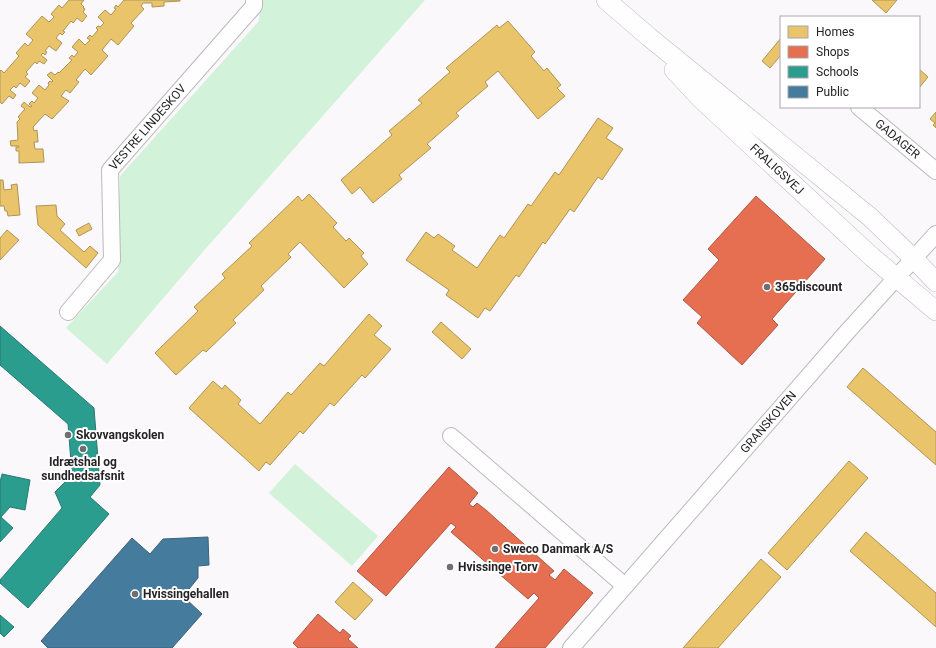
<svg xmlns="http://www.w3.org/2000/svg" width="936" height="648" font-family="Roboto,sans-serif">
  <style>
    .green { fill: #d2f2d9 }
    .homes { fill: #e9c46a; stroke: #ae9456 }
    .shops { fill: #e76f51; stroke: #ad5844 }
    .schools { fill: #2a9d8f; stroke: #297970 }
    .public { fill: #457b9d; stroke: #3c6179 }
    .lines { fill: none; stroke-linecap: round; stroke-linejoin: round }
    .minor-casing { stroke: #bbb9bc; stroke-width: 18 }
    .tertiary-casing { stroke: #bbb9bc; stroke-width: 20 }
    .minor { stroke: #fefeff; stroke-width: 16 }
    .tertiary { stroke: #fefeff; stroke-width: 19 }
    .poi-dot { fill: #716e71; stroke: #fff; stroke-width: 1.5 }
    .labels { text-anchor: middle; dominant-baseline: central; stroke-width: 4; stroke-linejoin: round; paint-order: stroke }
    .street-label { font-size: 12px; fill: #262426; stroke: #fff }
    .poi-label { font-size: 12px; font-weight: bold; fill: #262426; stroke: #fff; text-anchor: start }
  </style>
  <rect width="100%" height="100%" fill="#fbf8fc"/>
  <g class="green">
    <path d="M260 0H425L201 254 107 364 66 328 118 272 120 176 259 21Z"/>
    <path d="M295 464 378 536 352 566 269 493Z"/>
  </g>
  <g class="homes">
    <path d="M69 0H84L81 4 84 7 83 8 85 9 83 12 87 16 82 22 77 18 73 23 71 21 63 31 65 32 62 35 60 33 56 38 62 43 56 51 49 46 45 51 47 52 45 55 43 53 41 55 47 60 44 64 39 61 37 64 35 62 26 72 28 74 25 77 30 81 25 87 20 83 16 88 14 86 10 90 16 95 13 99 9 96 2 104 0 102V71L1 70 4 73 19 56 16 53 25 43 28 46 33 40 26 34 42 16 49 22 54 17 51 14 59 5 62 8Z"/>
    <path d="M124 0H180V1L164 2V6L152 7V3H143L141 6 144 9 131 23 134 26 118 45 111 39 102 50 108 56 91 75 85 69 76 80 79 82 70 93 66 90 61 96 69 101 52 119 45 114 33 127 34 131 37 130 38 142H34L35 149H43L44 162 19 163V151H16V147H19V146H11L10 141 18 140 17 122 20 119 18 117 25 109 21 106 24 102 30 107 32 106 29 104 32 101 34 103 38 98 32 93 39 85 45 90 49 85 48 83 50 81 52 82 53 81 47 75 51 72 55 75 58 72 59 73 72 60 69 58 72 55 74 57 78 52 72 47 79 39 85 45 90 40 87 38 90 35 92 37 98 30 96 28 98 26 100 27 104 23 98 17 105 10 111 15 116 9 114 8 116 5 118 7Z"/>
    <path d="M872 0H897L886 13Z"/>
    <path d="M508 21 535 52 531 56 544 71 547 68 561 85 557 88 565 96 538 119 498 71 485 82 488 86 456 113 459 116 427 144 431 148 399 175 402 179 373 203 360 187 352 194 341 180 392 135 389 131 422 103 418 100 450 72 446 68 497 25 499 28Z"/>
    <path d="M781 38V55L770 68 762 61Z"/>
    <path d="M919 69 928 77 919 88Z"/>
    <path d="M936 112V128L933 125 935 123 930 119Z"/>
    <path d="M598 118 613 128 606 138 623 149 602 180 598 177 574 212 570 209 545 244 543 242 519 277 516 275 490 311 485 308 478 318 446 295 449 290 406 260 426 232 434 238 438 234 455 246 452 250 477 268 500 235 504 238 528 204 531 206 555 172 559 175Z"/>
    <path d="M0 180H3L4 190 12 189 11 185 17 184 20 215 8 216 7 211H5L4 206H0Z"/>
    <path d="M309 194 337 223 333 227 346 241 349 238 364 253 361 256 368 264 344 288 300 242 288 254 291 257 261 286 264 290 233 320 236 323 206 352 203 350 176 375 155 353 198 311 194 307 225 278 222 274 252 246 249 243 298 196 302 201Z"/>
    <path d="M56 205 57 216 65 224 60 230 84 252 90 246 98 253 86 268 38 225 36 206Z"/>
    <path d="M89 223 92 229 79 236 76 230Z"/>
    <path d="M7 230 19 240 0 260V238Z"/>
    <path d="M369 314 382 326 374 335 391 349 365 378 362 375 334 406 330 403 303 434 300 431 270 465 266 462 259 471 189 408 213 381 222 389 225 385 241 400 238 404 260 424 288 392 291 395 320 363 324 366Z"/>
    <path d="M441 322 471 349 462 359 432 332Z"/>
    <path d="M863 368 936 432V465L847 387Z"/>
    <path d="M849 461 868 478 787 570 768 553Z"/>
    <path d="M866 532 936 593V627L850 551Z"/>
    <path d="M761 559 781 577 718 648H683Z"/>
    <path d="M353 582 373 600 355 620 335 602Z"/>
  </g>
  <g class="shops">
    <path d="M756 196 825 259 772 319 778 325 742 365 697 323 702 317 683 300 719 260 708 249Z"/>
    <path d="M449 467 478 493 469 504 473 507 477 503 486 510 554 571 549 575 555 580 564 569 593 593 545 648H495L539 598 534 593 528 599 451 532 456 527 451 523 386 596 357 571Z"/>
    <path d="M318 614 340 633 343 629 351 636 348 639 358 648H298L293 643Z"/>
  </g>
  <g class="schools">
    <path d="M0 326 94 408 100 485 90 497 109 514 28 608 0 583V580L62 508 55 492 72 475 68 424 0 365Z"/>
    <path d="M2 474 30 480 25 510 10 507 1 517 13 528 0 542V482Z"/>
    <path d="M0 615 14 627 4 637 0 633Z"/>
  </g>
  <path class="public" d="M208 537 209 565 198 566V578L189 589 191 591 185 598 202 614 172 648H48L41 641 132 538 150 554 163 539Z"/>
  <g class="lines">
    <g class="minor-casing">
      <g id="minor">
        <path id="s1" d="M859 107 936 171"/>
        <path id="s2" d="M68 312 112 260 110 170 254 6V0"/>
        <path d="M451 436 625 586"/>
        <path id="s3" d="M571 648 847 332 936 234"/>
      </g>
    </g>
    <g class="tertiary-casing">
      <g id="tertiary">
        <path d="M606 0 649 37 870 217 914 259 936 282"/>
        <path id="s4" d="M674 70 701 99 872 257 936 311"/>
      </g>
    </g>
    <use href="#minor" class="minor"/>
    <use href="#tertiary" class="tertiary"/>
  </g>
  <g class="poi-dot">
    <circle cx="767" cy="287" r="4"/>
    <circle cx="68" cy="435" r="4"/>
    <circle cx="83" cy="449" r="4"/>
    <circle cx="495" cy="549" r="4"/>
    <circle cx="450" cy="567" r="4"/>
    <circle cx="135" cy="594" r="4"/>
  </g>
  <g class="labels">
    <g class="street-label">
      <text stroke="none"><textPath href="#s2" startOffset="215">VESTRE LINDESKOV</textPath></text>
      <text stroke="none"><textPath href="#s1" startOffset="50">GADAGER</textPath></text>
      <text stroke="none"><textPath href="#s4" startOffset="143">FRALIGSVEJ</textPath></text>
      <text stroke="none"><textPath href="#s3" startOffset="300">GRANSKOVEN</textPath></text>
    </g>
    <g class="poi-label">
      <text x="775" y="287">365discount</text>
      <text x="76" y="435">Skovvangskolen</text>
      <text x="83" y="462" text-anchor="middle">Idrætshal og<tspan x="83" dy="14">sundhedsafsnit</tspan></text>
      <text x="503" y="549">Sweco Danmark A/S</text>
      <text x="458" y="567">Hvissinge Torv</text>
      <text x="143" y="594">Hvissingehallen</text>
    </g>
  </g>
  <rect x="780" y="16" width="140" height="92" fill="#ffffff" stroke="#a8a7a8"/>
  <rect x="788" y="26" width="20" height="12" fill="#e9c46a" stroke="#a8a7a8"/>
  <text x="816" y="36" font-size="12" fill="#262426">Homes</text>
  <rect x="788" y="46" width="20" height="12" fill="#e76f51" stroke="#a8a7a8"/>
  <text x="816" y="56" font-size="12" fill="#262426">Shops</text>
  <rect x="788" y="66" width="20" height="12" fill="#2a9d8f" stroke="#a8a7a8"/>
  <text x="816" y="76" font-size="12" fill="#262426">Schools</text>
  <rect x="788" y="86" width="20" height="12" fill="#457b9d" stroke="#a8a7a8"/>
  <text x="816" y="96" font-size="12" fill="#262426">Public</text>
</svg>
